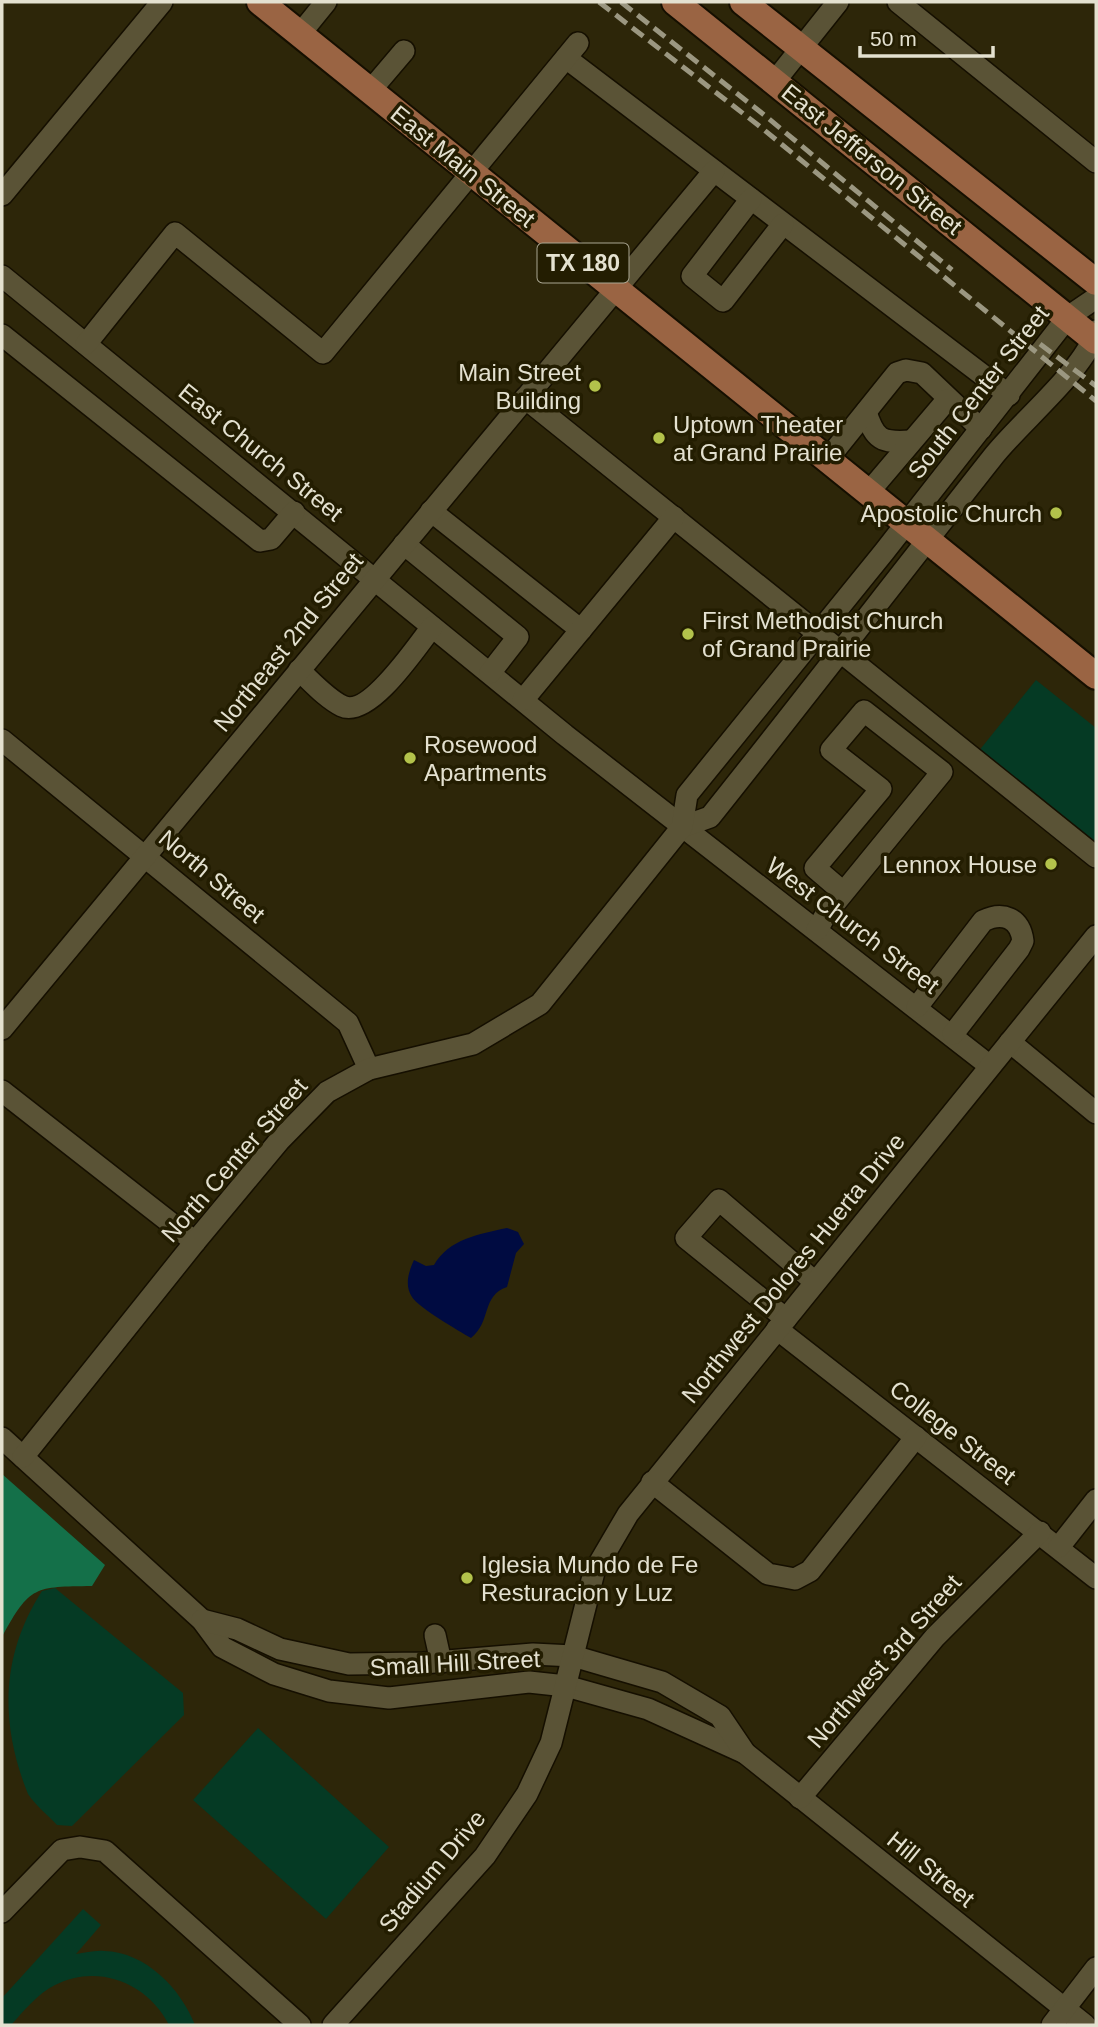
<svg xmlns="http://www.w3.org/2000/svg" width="1098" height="2027" font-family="Helvetica,sans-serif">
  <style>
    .green { fill: #053a24 }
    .forest { fill: #147049 }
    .water { fill: #000b41 }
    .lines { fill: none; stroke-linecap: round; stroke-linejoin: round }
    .minor-casing { stroke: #150f00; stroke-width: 24 }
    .major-casing { stroke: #150f00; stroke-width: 30 }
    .minor { stroke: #5a5336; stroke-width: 21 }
    .major { stroke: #9a6443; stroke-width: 26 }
    .rail { stroke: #9b9781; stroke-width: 5; stroke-dasharray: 14 7; stroke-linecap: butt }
    .poi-dot { fill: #b3c24b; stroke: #231d01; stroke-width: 2.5 }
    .labels { text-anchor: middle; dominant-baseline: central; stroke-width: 7; stroke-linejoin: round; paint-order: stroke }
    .shield { fill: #231d01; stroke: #aaa692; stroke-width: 2 }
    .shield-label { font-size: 23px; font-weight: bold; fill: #e4e1d0 }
    .street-label { font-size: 24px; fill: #e4e1d0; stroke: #231d01 }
    .poi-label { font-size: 24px; fill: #e4e1d0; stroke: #231d01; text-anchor: start }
  </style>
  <rect width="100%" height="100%" fill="#2d2609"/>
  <g class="green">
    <path d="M1036 680 1096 728V847L978 752Z"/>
    <path d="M55 1588 183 1693 184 1715 72 1826 57 1825C48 1815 35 1805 28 1794 0 1725 0 1656 42 1591Z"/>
    <path d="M258 1728 389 1847 326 1919 193 1800Z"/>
    <path d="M83 1909 101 1925 76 1954C85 1953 95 1950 104 1951 146 1952 181 1989 195 2025H169C148 1983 98 1963 55 1985 37 1994 24 2011 11 2025H2V1998Z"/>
  </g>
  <path class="forest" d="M2 1474 105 1565 92 1586C35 1587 30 1585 2 1637Z"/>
  <path class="water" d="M507 1228 518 1232 524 1244 516 1253 507 1287C481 1296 492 1321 471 1338 459 1331 419 1308 412 1297 404 1285 409 1271 414 1260L426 1266 434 1265C449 1239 479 1234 507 1228Z"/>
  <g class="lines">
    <g class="minor-casing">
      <g id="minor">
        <path d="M898 2 1096 162"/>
        <path d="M300 34 326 2"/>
        <path d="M566 58 1009 395"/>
        <path d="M775 81 838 2"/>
        <path d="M370 91 404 51"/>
        <path d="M2 195 162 2"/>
        <path d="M751 199 692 276 723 301 783 224"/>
        <path d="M2 276 565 735 990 1066"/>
        <path d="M2 335 260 541 271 539 294 512"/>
        <path d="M86 344 175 233 323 353 578 43"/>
        <path d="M525 398 1096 857"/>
        <path d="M866 412C875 440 881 443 911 441"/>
        <path d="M827 460 897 373 906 370 922 373 981 429"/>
        <path d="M868 493 947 400"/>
        <path d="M431 511 581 630"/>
        <path d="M404 544 518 637 490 673"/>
        <path d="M299 670C312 682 326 698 342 706 369 719 417 646 432 627"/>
        <path d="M523 700 674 517"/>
        <path d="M2 740 348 1023 369 1069"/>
        <path d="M682 827 710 817C805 698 898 577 992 458 1018 424 1085 370 1096 331"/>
        <path d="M817 930 826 914 942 772 864 711 831 750 881 789 815 868 843 892"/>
        <path d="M917 1007 983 921C1003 911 1020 918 1023 941L1019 949 953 1034"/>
        <path d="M2 1029 714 171"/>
        <path d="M1010 1042 1096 1113"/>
        <path d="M2 1091 195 1242"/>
        <path d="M786 1319 686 1238 719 1200 815 1282"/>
        <path d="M777 1329 1096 1578"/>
        <path d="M2 1438 202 1620 222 1647 274 1674 329 1691 389 1698 529 1682 566 1686 648 1709 745 1753"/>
        <path d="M23 1457 195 1242 279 1141 327 1092 369 1069 473 1044 540 1004 682 827 687 795 884 552 1068 317 1096 298"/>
        <path d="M652 1482 768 1574 795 1579 810 1571 916 1437"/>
        <path d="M1059 1547 1096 1500"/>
        <path d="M202 1620 237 1629 280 1649 349 1664 423 1663 533 1654 573 1656 662 1682 720 1716 745 1753 1085 2025"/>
        <path d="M435 1635 441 1662"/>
        <path d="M800 1798 935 1637 1040 1532"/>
        <path d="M2 1912 62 1850 80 1847 105 1851 300 2025"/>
        <path d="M333 2025 485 1856 527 1794 551 1743 594 1572 628 1514 1096 936"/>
        <path d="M1052 2025 1096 1968"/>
      </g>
    </g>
    <g class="major-casing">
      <g id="major">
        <path d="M260 2 1096 676"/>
        <path d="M675 2 1096 341"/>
        <path d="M743 2 1096 282"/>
      </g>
    </g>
    <use href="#minor" class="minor"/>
    <use href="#major" class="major"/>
    <g class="rail">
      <path d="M599 2 758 125 1096 401"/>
      <path d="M621 2 763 114 952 270"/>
      <path d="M1040 344 1096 386"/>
    </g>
  </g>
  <g class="poi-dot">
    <circle cx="595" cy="386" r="7"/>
    <circle cx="659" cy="438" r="7"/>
    <circle cx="1056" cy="513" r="7"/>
    <circle cx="688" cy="634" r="7"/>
    <circle cx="410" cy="758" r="7"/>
    <circle cx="1051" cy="864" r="7"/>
    <circle cx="467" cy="1578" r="7"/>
  </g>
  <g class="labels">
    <rect class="shield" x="537.5" y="243.5" width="91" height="39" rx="5"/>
    <g class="shield-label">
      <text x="583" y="263">TX 180</text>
    </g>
    <g class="street-label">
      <text transform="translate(872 159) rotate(39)">East Jefferson Street</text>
      <text transform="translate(463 166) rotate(39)">East Main Street</text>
      <text transform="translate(978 392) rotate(-52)">South Center Street</text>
      <text transform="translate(261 452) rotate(39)">East Church Street</text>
      <text transform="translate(288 642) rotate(-51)">Northeast 2nd Street</text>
      <text transform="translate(212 876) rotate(40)">North Street</text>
      <text transform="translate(853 925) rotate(37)">West Church Street</text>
      <text transform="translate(234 1160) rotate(-49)">North Center Street</text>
      <text transform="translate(793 1268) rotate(-51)">Northwest Dolores Huerta Drive</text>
      <text transform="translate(953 1432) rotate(38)">College Street</text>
      <text transform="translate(884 1661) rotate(-49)">Northwest 3rd Street</text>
      <text transform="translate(455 1663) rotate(-3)">Small Hill Street</text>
      <text transform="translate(931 1869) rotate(39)">Hill Street</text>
      <text transform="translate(432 1871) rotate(-50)">Stadium Drive</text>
    </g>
    <g class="poi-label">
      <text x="581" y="372" text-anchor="end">Main Street<tspan x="581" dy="28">Building</tspan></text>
      <text x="673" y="424">Uptown Theater<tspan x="673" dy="28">at Grand Prairie</tspan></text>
      <text x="1042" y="513" text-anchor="end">Apostolic Church</text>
      <text x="702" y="620">First Methodist Church<tspan x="702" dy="28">of Grand Prairie</tspan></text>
      <text x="424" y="744">Rosewood<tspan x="424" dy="28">Apartments</tspan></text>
      <text x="1037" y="864" text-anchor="end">Lennox House</text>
      <text x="481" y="1564">Iglesia Mundo de Fe<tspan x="481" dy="28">Resturacion y Luz</tspan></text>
    </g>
  </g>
  <rect width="1098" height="2027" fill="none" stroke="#e4e1d0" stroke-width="7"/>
  <path d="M860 46v10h133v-10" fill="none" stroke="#e4e1d0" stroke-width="3.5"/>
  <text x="870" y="46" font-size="21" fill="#e4e1d0" stroke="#231d01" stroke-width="5" paint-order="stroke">50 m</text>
</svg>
